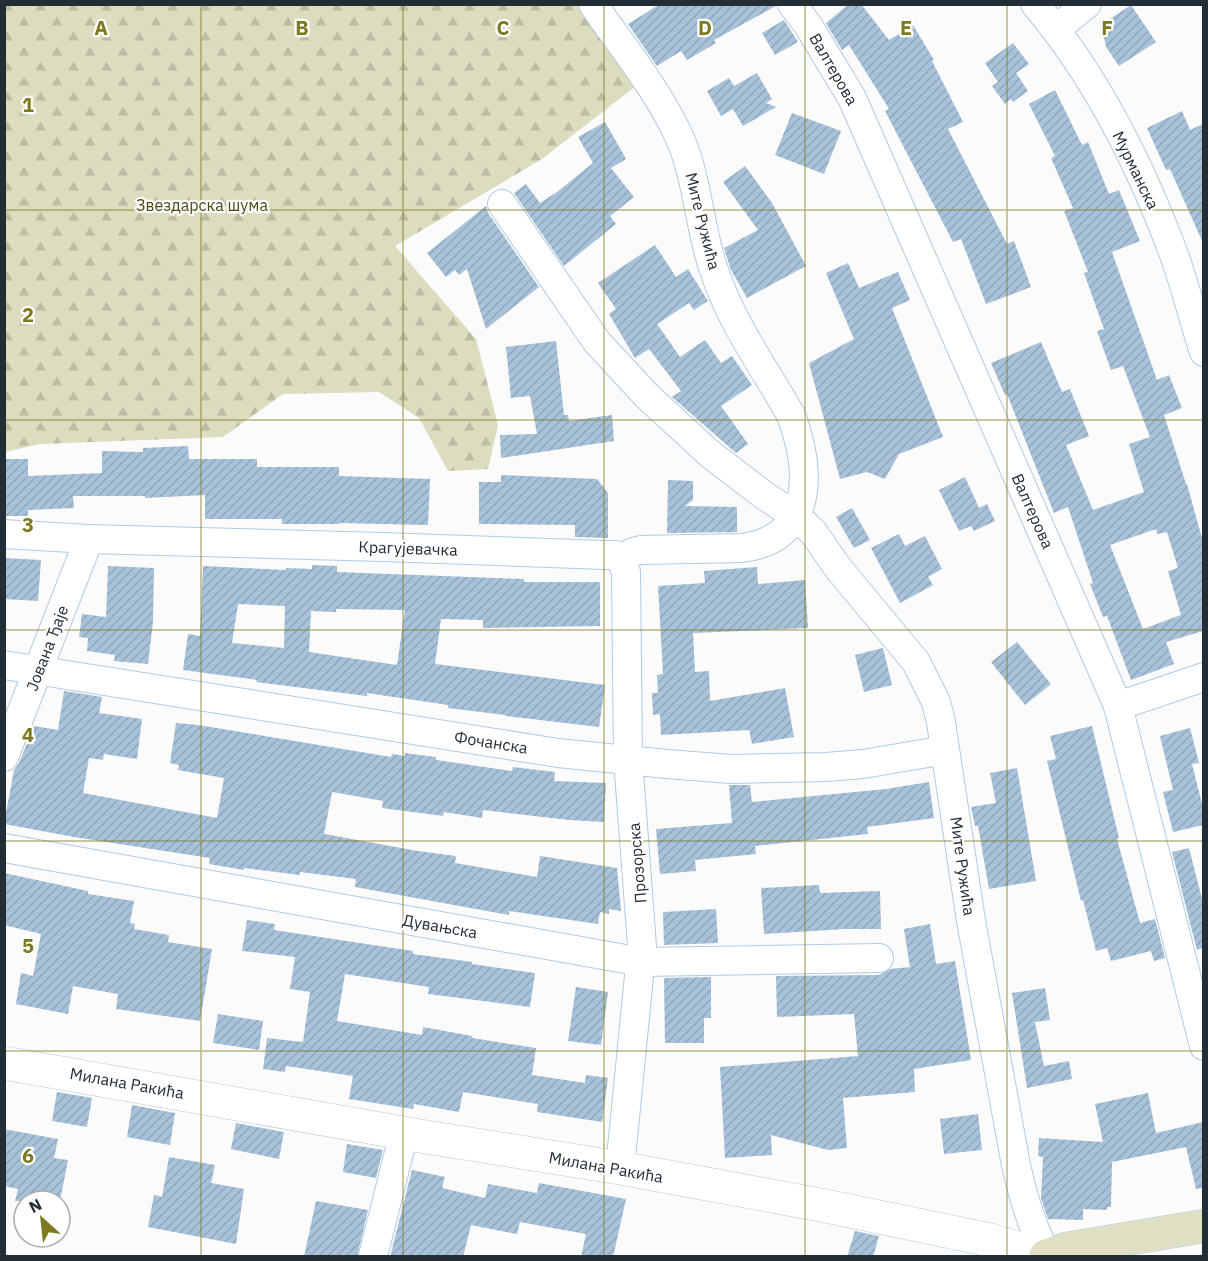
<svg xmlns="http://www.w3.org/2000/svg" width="1208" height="1261" font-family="'IBM Plex Sans',sans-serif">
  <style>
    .forest { fill: url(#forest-firs) }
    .building { fill: url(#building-hatch); fill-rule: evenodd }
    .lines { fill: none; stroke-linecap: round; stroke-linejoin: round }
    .minor-casing { stroke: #b0cbe3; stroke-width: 30 }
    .tertiary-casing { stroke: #b0cbe3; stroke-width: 34 }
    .secondary-casing { stroke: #b0cbe3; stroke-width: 34 }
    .minor { stroke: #fff; stroke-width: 28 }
    .tertiary { stroke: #fff; stroke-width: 33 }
    .secondary { stroke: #e0dfc3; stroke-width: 33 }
    .grid { fill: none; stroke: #7d791f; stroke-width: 1.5; stroke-opacity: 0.55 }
    .labels { text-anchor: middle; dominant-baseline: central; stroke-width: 4.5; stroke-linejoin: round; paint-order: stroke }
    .street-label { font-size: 16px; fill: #232d36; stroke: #fff }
    .park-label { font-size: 16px; fill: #4b4913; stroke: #fff }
    .grid-label { font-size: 20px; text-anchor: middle; font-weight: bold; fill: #7d791f; stroke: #fff; stroke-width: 4.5; stroke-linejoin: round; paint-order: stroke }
  </style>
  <defs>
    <pattern id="forest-firs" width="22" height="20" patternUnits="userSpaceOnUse" patternTransform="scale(1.5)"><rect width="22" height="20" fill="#dcdcbe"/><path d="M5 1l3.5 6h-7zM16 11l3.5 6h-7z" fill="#bcbda4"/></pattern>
    <pattern id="building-hatch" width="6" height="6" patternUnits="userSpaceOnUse" patternTransform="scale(1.5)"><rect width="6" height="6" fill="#a8c2d9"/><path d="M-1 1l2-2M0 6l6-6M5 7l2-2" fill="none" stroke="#90a7bb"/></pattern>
  </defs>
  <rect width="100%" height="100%" fill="#fbfbfb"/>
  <path class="forest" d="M4 5H593L645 79 542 159 395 246 476 339 498 425 488 469 448 471 419 418 379 392 283 394 223 437 40 444 5 452Z"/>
  <g class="building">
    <path d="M660 4H776V6L714 40 716 43 687 60 681 51 657 66 628 24Z"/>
    <path d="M849 4H861L889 40 913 25 934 60 932 61 963 122 948 129 1007 244 1014 241 1031 287 986 304 961 239 953 242 885 111 889 109 849 45 842 50 826 23Z"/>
    <path d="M1131 5 1156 42 1119 66 1106 47 1103 32 1110 19Z"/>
    <path d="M784 20 798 42 775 55 762 33Z"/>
    <path d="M1013 43 1029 64 1016 73 1028 91 1013 102 1011 99 1005 104 992 86 998 82 985 63Z"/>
    <path d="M757 73 772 99 766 103 776 107 743 126 733 109 721 116 707 91 729 78 734 86Z"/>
    <path d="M1055 90 1082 145 1088 142 1109 194 1119 190 1140 241 1112 252 1157 380 1169 375 1182 408 1164 415 1186 484H1187L1203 542V631L1166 642 1174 664 1131 680 1107 616 1103 617 1090 584 1093 583 1068 507 1054 513 1007 394 1005 395 991 363 1041 342 1062 392 1070 389 1089 436 1066 445 1093 510 1144 492 1129 444 1150 437 1123 366 1111 370 1097 331 1104 329 1084 273 1088 272 1064 211 1073 208 1051 158 1055 156 1029 104ZM1156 529 1157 534 1167 532 1178 568 1168 571 1181 615 1143 629 1110 545Z"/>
    <path d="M1182 111 1190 130 1203 124V243L1170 169 1166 170 1147 128Z"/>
    <path d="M792 113 841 131 824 174 775 155Z"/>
    <path d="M605 122 626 159 611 168 634 197 610 216 616 224 564 266 514 193 526 184 540 203 557 192 593 163 578 137Z"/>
    <path d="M745 166 772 203 806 266 747 298 731 270 724 248 758 230 723 182Z"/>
    <path d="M486 206 488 213 539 287 486 329 467 269 459 275 455 270 446 277 427 253Z"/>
    <path d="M655 245 676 277 688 269 708 301 694 310 689 303 657 324 669 341 680 357 705 340 721 363 732 356 752 385 721 406 748 444 736 453 672 397 681 391 649 349 635 358 609 314 616 309 598 283Z"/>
    <path d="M848 263 859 288 898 272 910 300 892 308 943 437 899 454 885 479 867 472 840 479 809 363 854 339 826 273Z"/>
    <path d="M556 341 564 415H568L569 421 612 415 614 441 501 458 500 435 537 434 530 396 511 398 506 347Z"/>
    <path d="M188 446 189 459H257V467H339V476L430 479 428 525 339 523V524H282V519H205V495L145 498V496H73L74 508 28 510V516H4V459H28V476L102 473V451L143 452V448Z"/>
    <path d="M501 475 597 479 608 493V538L575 537V525L479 524V482H501Z"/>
    <path d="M965 477 979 508 987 504 995 521 974 531 971 526 959 531 939 490Z"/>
    <path d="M668 480 693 481V500L685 506 737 507V532L667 533Z"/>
    <path d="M852 508 870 540 854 548 836 517Z"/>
    <path d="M899 534 905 546 925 536 942 569 928 577 933 585 900 603 871 548Z"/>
    <path d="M4 558 41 560 38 601 4 599Z"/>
    <path d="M312 565 337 566V572L524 579V582H600V626L483 628V620L441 619 435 664 605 685 599 727 505 716V715L448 708V705L367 693V696L256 682 257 680 183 670 188 634 200 636 203 566 286 570V568L312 569ZM238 604 285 606 284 648 232 643ZM336 609 405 610 397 665 309 652 311 611 336 612Z"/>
    <path d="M108 566 154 568 153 622 148 664 114 661 115 655 87 651 88 638 79 637 82 614 106 617Z"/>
    <path d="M757 567 758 584 805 580 808 628 693 633 695 672 709 671 710 701 785 688 794 737 752 744 749 730 661 735 660 714 653 715 652 693H658L657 675 663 674 658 586 705 583 704 571Z"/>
    <path d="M1017 642 1051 684 1025 705 991 662Z"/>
    <path d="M883 648 892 685 864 692 855 655Z"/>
    <path d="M64 691 102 697 99 713 142 719 137 759 104 754 103 760 89 758 83 793 217 818 224 778 178 770 179 765 170 763 176 723 198 725 391 757 392 754 405 756V753L436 757V760L512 771 513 767 555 772 554 781 606 783 604 822 569 820 483 810 482 818 444 812 443 816 382 808 383 801 332 792 324 834 418 851 456 856 455 863 537 877 540 856 617 868 621 911 609 909V914L600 912 598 924 509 911V915L355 887 356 879 300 872V875L244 868V870L209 864 210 858 74 837 4 824 14 770 19 763 34 726 58 730Z"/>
    <path d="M1092 726 1119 838 1117 839 1140 923 1155 919 1165 958 1154 961 1151 951 1111 961 1107 948 1096 951 1083 900 1081 901 1047 761 1056 759 1050 736Z"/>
    <path d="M1190 728 1199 763 1192 764 1203 808V825L1173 832 1163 792 1173 790 1160 736Z"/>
    <path d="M1017 768 1036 881 989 889 978 826H975L971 807 996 803 990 773Z"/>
    <path d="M929 782 934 818 867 827 868 834 755 846 756 854 695 860 696 871 660 874 656 829 732 823 729 785H750L752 802 886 789Z"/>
    <path d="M1189 848 1203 903V948L1197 950 1172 852Z"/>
    <path d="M4 873 88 891V894L134 901 130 923 135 924 134 929 169 935 168 942 212 949 200 1021 116 1009 118 994 73 986 68 1014 16 1004 21 973 33 976 41 934 4 925Z"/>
    <path d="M819 885 820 893 880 891 881 929H845L764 934 761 888Z"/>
    <path d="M716 909 718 943 664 945 663 912Z"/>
    <path d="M247 920 275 924 274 930 413 951V954L472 962V964L535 973 530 1007 428 994 429 987 345 974 337 1021 422 1035 423 1027 472 1036V1038L536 1048 532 1075 585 1083 586 1075 608 1078 602 1122 537 1112 538 1104 463 1092 459 1112 414 1104 413 1109 349 1099 353 1076 286 1066 285 1072 263 1069 267 1038 303 1042 310 992 290 989 295 957 242 951Z"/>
    <path d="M930 924 936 964 955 961 971 1060 914 1069 915 1092 843 1098 847 1148 828 1150 771 1135 772 1155 725 1158 720 1067 858 1056 854 1014 777 1017 776 976 879 975 890 969 910 967 904 929Z"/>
    <path d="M711 977V1018H704V1043H665L664 978Z"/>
    <path d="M576 987 608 992 601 1045 568 1041Z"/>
    <path d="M1045 988 1050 1020 1035 1022 1044 1066 1069 1061 1072 1079 1027 1088 1012 993Z"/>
    <path d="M218 1014 263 1021 259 1050 213 1043Z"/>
    <path d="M57 1092 92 1098 87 1127 52 1121Z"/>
    <path d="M1148 1093 1156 1133 1203 1122V1188L1196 1189 1186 1147 1112 1162 1111 1207H1107V1210L1083 1209V1220L1048 1219 1041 1198 1043 1157 1038 1156 1039 1138 1103 1142 1095 1104Z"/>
    <path d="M132 1105 175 1113 170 1145 127 1137Z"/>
    <path d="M978 1114 982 1150 944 1154 940 1119Z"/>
    <path d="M236 1123 284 1132 279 1159 231 1149Z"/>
    <path d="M4 1129 58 1139 54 1158 68 1160 60 1201H15L18 1189 4 1186Z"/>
    <path d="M347 1144 383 1150 376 1178 343 1172Z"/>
    <path d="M169 1157 215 1165 211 1183 244 1189 236 1244 148 1227 154 1195 162 1197Z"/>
    <path d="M412 1170 445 1177 442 1188 485 1198 488 1184 537 1193 539 1183 626 1199 613 1257H581L586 1234 520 1222 517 1234 471 1225 463 1257H390Z"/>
    <path d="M316 1201 368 1210 357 1257H304Z"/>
    <path d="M855 1231 879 1236 873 1257H847Z"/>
  </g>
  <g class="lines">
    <g class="minor-casing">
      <g id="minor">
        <path d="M593 4C621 45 654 85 676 130 698 173 698 225 714 270 730 321 765 369 791 415 811 470 816 538 742 548L641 550 633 552 621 559"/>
        <path d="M792 4 808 25 852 98 1118 706 1204 1046"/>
        <path d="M1035 4C1096 76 1140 164 1173 252 1185 284 1193 319 1204 352"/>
        <path d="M1056 29 1087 4"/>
        <path d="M502 204 597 342 647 396 710 454 765 496 796 516 813 532 838 568 916 662 936 702 941 722 971 921 1016 1165C1023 1197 1032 1227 1047 1256"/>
        <path d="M4 534 89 539 383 547 604 555H615L621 559"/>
        <path d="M4 665 558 753 667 764 731 769 826 767 863 764 945 750"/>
        <path d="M1118 706 1204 677"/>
        <path d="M4 757 89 539"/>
        <path d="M4 848 642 962 879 958"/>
        <path d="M620 1168 642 946 628 759 626 572 621 559"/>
        <path d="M373 1256 404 1133"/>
      </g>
    </g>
    <g class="tertiary-casing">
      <path id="tertiary" d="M4 1063 420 1136 620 1168 826 1206 990 1240 1047 1256"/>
    </g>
    <g class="secondary-casing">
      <path id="secondary" d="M1046 1256 1066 1249 1204 1226"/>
    </g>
    <use href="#minor" class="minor"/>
    <use href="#tertiary" class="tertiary"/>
    <use href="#secondary" class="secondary"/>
  </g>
  <path class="grid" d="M201 4V1256M403 4V1256M604 4V1256M805 4V1256M1007 4V1256M4 210H1204M4 420H1204M4 630H1204M4 841H1204M4 1051H1204"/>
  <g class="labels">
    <g class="street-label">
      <text transform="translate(834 69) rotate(60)">Валтерова</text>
      <text transform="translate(1136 170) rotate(64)">Мурманска</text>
      <text transform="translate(703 221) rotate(76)">Мите Ружића</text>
      <text transform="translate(1033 511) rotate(66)">Валтерова</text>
      <text transform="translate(408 548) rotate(2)">Крагујевачка</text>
      <text transform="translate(47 648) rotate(-69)">Јована Ђаје</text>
      <text transform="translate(491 742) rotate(9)">Фочанска</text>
      <text transform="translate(637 863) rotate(-95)">Прозорска</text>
      <text transform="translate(963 866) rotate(82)">Мите Ружића</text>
      <text transform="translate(440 926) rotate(10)">Дувањска</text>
      <text transform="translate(127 1083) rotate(10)">Милана Ракића</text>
      <text transform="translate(606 1167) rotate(10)">Милана Ракића</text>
    </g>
    <g class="park-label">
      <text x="202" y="205">Звездарска шума</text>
    </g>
  </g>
  <g class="grid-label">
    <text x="101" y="35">A</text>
    <text x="302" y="35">B</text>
    <text x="503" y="35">C</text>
    <text x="705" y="35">D</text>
    <text x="906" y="35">E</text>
    <text x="1107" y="35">F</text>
    <text x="28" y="112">1</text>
    <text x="28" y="322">2</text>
    <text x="28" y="532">3</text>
    <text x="28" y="742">4</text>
    <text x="28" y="953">5</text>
    <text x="28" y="1163">6</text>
  </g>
  <rect width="1208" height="1261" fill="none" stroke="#232d36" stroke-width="12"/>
  <g transform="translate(42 1219) rotate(333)"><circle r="28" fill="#ffffff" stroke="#a7abaf" stroke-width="1.5"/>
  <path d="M0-4.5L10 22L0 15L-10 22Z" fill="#7d791f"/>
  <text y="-9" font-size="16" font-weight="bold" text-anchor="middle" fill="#232d36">N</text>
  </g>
</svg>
